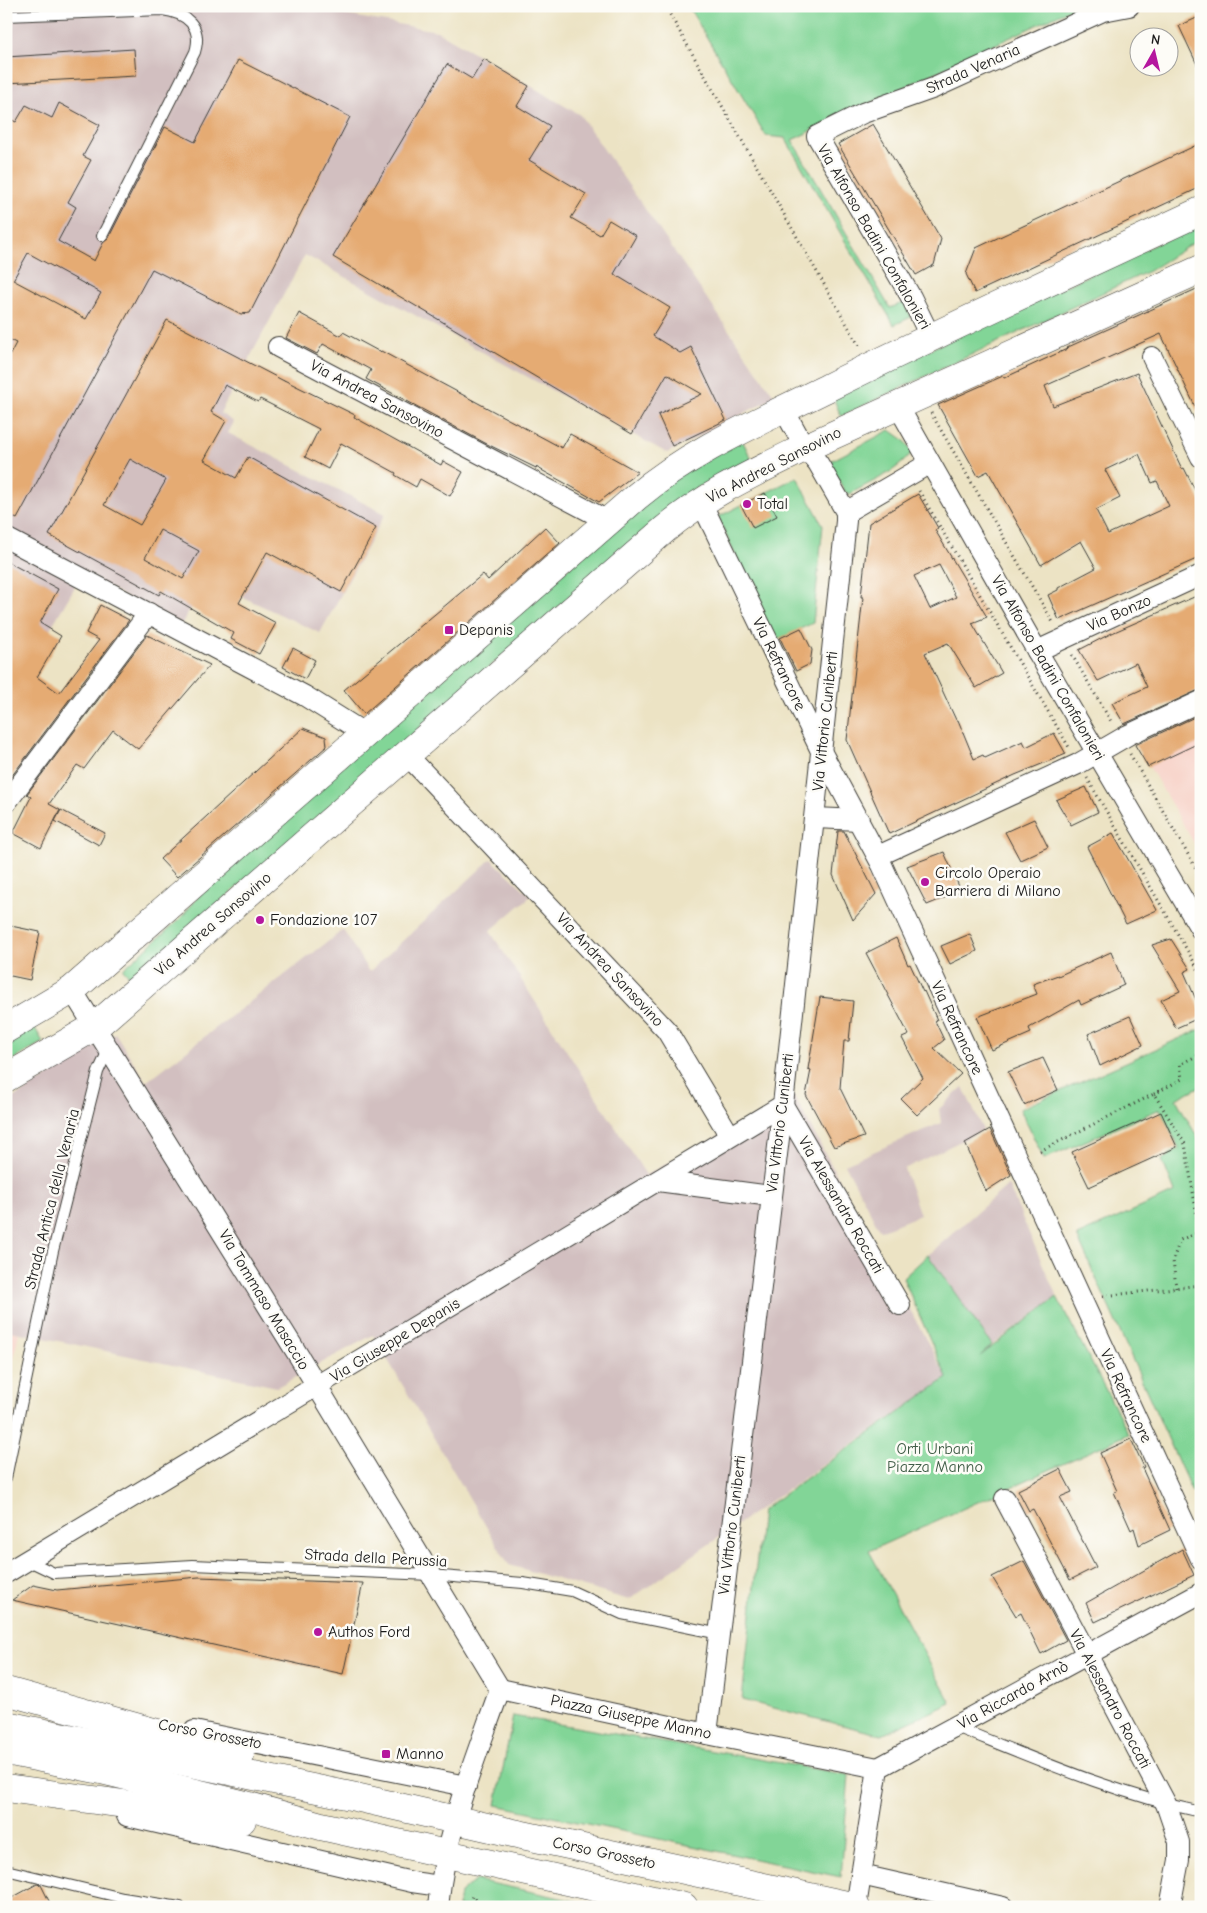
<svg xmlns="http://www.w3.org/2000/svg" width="1207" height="1913" font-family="'Comic Neue',sans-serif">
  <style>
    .built { fill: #f7d1c7 }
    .industrial { fill: #d2bfc0 }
    .green { fill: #82d597; stroke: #4f785a }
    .building { fill: #e5ab73; fill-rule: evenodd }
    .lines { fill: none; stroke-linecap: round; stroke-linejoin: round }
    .lane-casing { stroke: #3b3a35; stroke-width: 12 }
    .street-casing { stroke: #3b3a35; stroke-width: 22 }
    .secondary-casing { stroke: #3b3a35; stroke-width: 29 }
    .path { stroke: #3b3a35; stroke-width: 3; stroke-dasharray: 1 4; stroke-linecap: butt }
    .lane { stroke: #fff; stroke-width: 10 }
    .street { stroke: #fff; stroke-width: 20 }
    .secondary { stroke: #fff; stroke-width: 28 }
    .poi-dot { fill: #b5179e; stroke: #fdfcf7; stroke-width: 2 }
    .labels { text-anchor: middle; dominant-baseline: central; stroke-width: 5; stroke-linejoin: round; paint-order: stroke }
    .street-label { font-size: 16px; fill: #1c1c1c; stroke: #fdfcf7 }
    .poi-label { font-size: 16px; fill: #1c1c1c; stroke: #fdfcf7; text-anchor: start }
    .park-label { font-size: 16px; fill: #405d47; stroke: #fdfcf7 }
  </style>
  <rect width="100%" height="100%" fill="#fdfcf7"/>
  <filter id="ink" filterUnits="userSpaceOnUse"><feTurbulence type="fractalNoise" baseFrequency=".02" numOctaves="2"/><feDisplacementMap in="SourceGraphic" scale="10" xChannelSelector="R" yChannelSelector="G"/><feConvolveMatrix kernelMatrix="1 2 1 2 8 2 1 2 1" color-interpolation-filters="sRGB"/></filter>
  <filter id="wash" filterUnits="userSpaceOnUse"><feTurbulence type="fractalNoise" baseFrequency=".0096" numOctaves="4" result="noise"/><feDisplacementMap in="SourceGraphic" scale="20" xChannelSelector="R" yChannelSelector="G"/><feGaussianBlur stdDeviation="1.12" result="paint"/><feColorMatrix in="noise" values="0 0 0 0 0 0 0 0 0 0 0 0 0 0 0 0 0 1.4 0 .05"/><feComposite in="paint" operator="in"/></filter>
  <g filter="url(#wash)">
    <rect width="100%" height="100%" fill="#ece3c4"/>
    <g class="built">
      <path d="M1201 742V855L1149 766Z"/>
      <path d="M6 1330 19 1333 6 1393Z"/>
    </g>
    <g class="industrial">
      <path d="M6 6H295L437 31 580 115 775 397 667 453 305 255 220 413 234 422 228 433 385 514 320 633 206 580 180 627 83 573 29 665 6 674Z"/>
      <path d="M491 859 531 896 490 931 646 1175 794 1096 947 1378 629 1600 509 1565 373 1335 277 1387 6 1330V1103L115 1033 146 1082 343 930 369 972Z"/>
      <path d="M963 1087 983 1130 904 1169 920 1215 880 1231 845 1164 941 1123 939 1109Z"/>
      <path d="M1008 1185 1057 1297 992 1345 928 1255Z"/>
    </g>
    <g class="green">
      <path d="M688 6H1077L792 140 890 308 905 302 911 317 894 325 785 138 766 136Z"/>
      <path d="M1201 223V238L1149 271 841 416 832 395Z"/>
      <path d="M890 430 904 440 912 452C898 472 870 482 850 494L845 492 829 462Z"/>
      <path d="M742 440 752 460 695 489 675 505 132 979 123 969 180 919 213 879 665 483Z"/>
      <path d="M797 477 823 525 813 623 774 641 718 517Z"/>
      <path d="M32 1023 43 1042 6 1064V1039Z"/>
      <path d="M1201 1029V1086L1176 1099 1201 1144V1487L1192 1492 1077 1236 1175 1192 1162 1160 1179 1148 1160 1109 1044 1159 1020 1109Z"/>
      <path d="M928 1255 992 1345 980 1356 1057 1297 1129 1434 869 1551 951 1703 882 1735 742 1700 762 1510 947 1378 903 1278Z"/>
      <path d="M513 1716 849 1775 841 1877 496 1805Z"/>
      <path d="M476 1880 603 1907H458L460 1893Z"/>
    </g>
    <g id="blocks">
      <g class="building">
        <path d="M1201 16V73L1179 26Z"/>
        <path d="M134 49 136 76 6 83V57Z"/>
        <path d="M484 59 529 86 517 106 550 126 529 160 586 194 571 218 600 235 609 220 636 236 614 274 670 308 653 336 680 353 691 347 726 420 672 446 658 415 702 394 667 374 632 434 333 257 447 64 472 79Z"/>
        <path d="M238 60 350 117 250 313 241 314 152 269 17 519 6 513V362L16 343 6 338V117L16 122 26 105 52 118 59 103 100 125 83 156 91 160 68 202 76 207 58 241 94 261 103 243 108 239 165 127 195 142ZM28 253 101 293 86 319 13 280Z"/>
        <path d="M873 124 941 239 934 265 916 275 838 144Z"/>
        <path d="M1201 143V187L975 293 966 274 976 248Z"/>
        <path d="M1201 287V419L1161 334 1045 386 1053 406 1137 373 1182 469 1184 468 1201 502V557L1059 620 1048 595 1058 590V588L1096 568 1081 541 1041 565 988 471 978 476 938 405 1003 376 1004 378 1067 349 1066 348ZM1139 454 1152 483 1157 481 1169 506 1108 534 1096 510 1120 498 1105 470Z"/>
        <path d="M299 313 341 336 343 332 380 352 381 351 562 448 570 434 638 472 599 502 536 467V468L485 443 366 379 371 370 323 344 317 354 286 338Z"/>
        <path d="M167 320 284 381V380L355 415 354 417 441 465 443 461 463 472 450 496 420 479 416 487 395 475 396 473 341 443 328 469 305 457 319 429 260 399 258 402 225 385 211 412 226 421 204 460 236 478 248 457 376 528 341 592 267 552 239 603 276 623 259 654 231 639 234 633 161 591 159 595 49 535ZM130 459 166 480 140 525 104 505ZM160 530 199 551 183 579 145 558Z"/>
        <path d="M765 493 777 516 753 528 741 505Z"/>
        <path d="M918 494 938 528 935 530 987 617 972 623 1002 673 976 688 948 643 925 653 956 720H958L974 759 983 755 985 758 1023 741 1026 747 1054 733 1066 754 1015 775 889 834 847 740 863 597H861L869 523ZM939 565 956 597 930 609 914 576Z"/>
        <path d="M545 527 560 543 364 714 344 690 483 574 488 580Z"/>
        <path d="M6 561 58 589 40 623 61 636 37 677 59 693 99 640 86 633 100 605 129 620 8 781 6 779Z"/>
        <path d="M1201 594V689L1124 724 1112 703 1147 687 1136 663 1098 681 1079 650 1112 633Z"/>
        <path d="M801 628 812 650 810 664 796 671 780 638Z"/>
        <path d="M147 635 210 665 138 749 113 730 84 769 77 765 49 804 60 810 41 848 13 833 31 797 27 794Z"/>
        <path d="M293 648 315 660 305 679 283 667Z"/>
        <path d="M1201 714V742L1148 767 1135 745Z"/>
        <path d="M303 728 326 737 327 746 177 877 160 859Z"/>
        <path d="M1086 787 1098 812 1071 825 1056 800Z"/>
        <path d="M61 810 105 833 99 845 55 821Z"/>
        <path d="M1034 819 1048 847 1020 860 1005 832Z"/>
        <path d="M838 831H844L876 894 853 920 833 875Z"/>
        <path d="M1113 833 1157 910 1126 924 1087 847Z"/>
        <path d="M944 852 961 891 927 905 907 866Z"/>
        <path d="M6 925 40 932 30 980 6 975Z"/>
        <path d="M970 934 977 951 950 964 941 946Z"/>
        <path d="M896 938 908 965 910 964 923 992 924 991 937 1020 935 1021 944 1040 934 1048 961 1074 917 1115 901 1099 923 1078 902 1038 909 1035 866 953Z"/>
        <path d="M1171 939 1190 969 1184 972 1201 1011V1017L1176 1028 1161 1000 1180 991 1152 945Z"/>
        <path d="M1111 952 1124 985 1081 1005 1079 1000 1029 1028 1031 1033 992 1050 977 1017 1037 994 1033 984 1058 975V976Z"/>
        <path d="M820 997 853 1001 849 1041H844L840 1088 864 1137 834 1147 806 1095 811 1070 808 1069Z"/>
        <path d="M1130 1016 1143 1045 1100 1066 1088 1034Z"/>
        <path d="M1043 1058 1058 1090 1024 1105 1008 1072Z"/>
        <path d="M1161 1112 1177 1147 1089 1187 1072 1152Z"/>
        <path d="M990 1129 1011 1175 986 1191 965 1143Z"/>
        <path d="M1131 1439 1144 1467 1142 1468 1170 1530 1139 1545 1134 1528 1131 1530 1114 1492 1117 1491 1100 1453Z"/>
        <path d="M1060 1469 1072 1492 1060 1497 1096 1567 1070 1580 1033 1509 1029 1511 1018 1490Z"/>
        <path d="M1182 1549 1194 1575 1095 1622 1086 1603Z"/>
        <path d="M1024 1561 1066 1640 1041 1654 1021 1613 1016 1616 992 1577Z"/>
        <path d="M199 1577 363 1583 343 1674 12 1600 33 1585 57 1590Z"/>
        <path d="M37 1884 41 1885 52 1907H6V1901Z"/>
      </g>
    </g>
  </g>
  <g filter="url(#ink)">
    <use href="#blocks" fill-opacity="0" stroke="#3b3a35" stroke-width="1"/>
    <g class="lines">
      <g class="lane-casing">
        <g id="lane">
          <path d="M6 16 162 10C186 13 203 26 195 52L102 236"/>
          <path d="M6 1478 53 1251 98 1072 109 1048"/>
          <path d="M27 1560 54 1573 193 1565 431 1575 523 1583 572 1591 622 1614 720 1634"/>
          <path d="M956 1727C1036 1759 1116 1794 1201 1812"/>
          <path d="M6 1870 123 1898 180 1907"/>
        </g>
      </g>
      <g class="street-casing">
        <g id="street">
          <path d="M931 338 911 297 817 136 863 113 934 88 1103 11 1129 6"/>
          <path d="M278 347 608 521"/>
          <path d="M1152 357 1201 457"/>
          <path d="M898 406 1037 651 1201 930"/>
          <path d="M701 502 822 753 882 865 1201 1559"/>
          <path d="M846 512 930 463"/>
          <path d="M6 538 305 696 364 733"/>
          <path d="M1037 651 1201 575"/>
          <path d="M407 755 667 1031 730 1136"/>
          <path d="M6 803 149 613"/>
          <path d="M815 818 859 820"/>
          <path d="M878 856 1078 764 1128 735 1201 701"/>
          <path d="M72 990 300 1358 500 1689"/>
          <path d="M658 1181 771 1196"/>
          <path d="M1005 1499 1166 1804 1179 1842V1860L1170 1907"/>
          <path d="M6 1573 783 1105 900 1305"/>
          <path d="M500 1689 707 1734 878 1768 856 1907"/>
          <path d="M194 1731 466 1786"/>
          <path d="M707 1734 783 1105 846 521V512L818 463 805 448 784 410"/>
          <path d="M878 1768 1201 1593"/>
          <path d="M127 1816 412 1882 440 1886"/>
          <path d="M861 1875 1003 1907"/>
          <path d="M438 1907C445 1831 475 1760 500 1689"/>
        </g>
      </g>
      <g class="secondary-casing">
        <g id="secondary">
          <path d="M6 1029 72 990 636 497C693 449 763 420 829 387 952 326 1077 269 1201 211"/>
          <path d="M6 1078 96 1026 664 530C704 496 751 474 798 451L1201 269"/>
          <path d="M6 1691 240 1756"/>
          <path d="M6 1725 351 1796 513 1833 856 1907"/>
          <path d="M6 1751 101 1770 242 1804 321 1826 684 1907"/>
          <path d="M6 1788 242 1820"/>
        </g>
      </g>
      <g class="path">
        <path d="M665 6 861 349"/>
        <path d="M931 413 1054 624"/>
        <path d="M919 491 1070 749"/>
        <path d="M1072 655 1112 723"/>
        <path d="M1130 754 1201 877"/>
        <path d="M1087 778 1201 974"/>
        <path d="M1154 1094 1182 1079 1180 1064 1201 1054"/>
        <path d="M1040 1151 1154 1094 1185 1144 1201 1240"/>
        <path d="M1176 1288 1173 1260 1180 1240 1199 1232"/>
        <path d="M1103 1296 1201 1285"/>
        <path d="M468 1907 472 1896 484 1907"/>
      </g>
      <use href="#lane" class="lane"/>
      <use href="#street" class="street"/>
      <use href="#secondary" class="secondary"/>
    </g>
  </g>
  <g class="poi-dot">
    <circle cx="747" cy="504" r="5"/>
    <rect x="444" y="625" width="10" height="10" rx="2.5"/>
    <circle cx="925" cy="882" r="5"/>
    <circle cx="260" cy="920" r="5"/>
    <circle cx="318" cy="1632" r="5"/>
    <rect x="381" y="1749" width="10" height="10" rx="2.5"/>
  </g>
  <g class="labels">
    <g class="street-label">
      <text transform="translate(973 69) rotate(-24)">Strada Venaria</text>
      <text transform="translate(874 237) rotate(60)">Via Alfonso Badini Confalonieri</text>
      <text transform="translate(377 399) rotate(28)">Via Andrea Sansovino</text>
      <text transform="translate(774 465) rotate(-27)">Via Andrea Sansovino</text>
      <text transform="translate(1119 613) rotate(-24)">Via Bonzo</text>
      <text transform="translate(779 664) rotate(64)">Via Refrancore</text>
      <text transform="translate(1048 668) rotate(60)">Via Alfonso Badini Confalonieri</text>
      <text transform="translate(825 721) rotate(-84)">Via Vittorio Cuniberti</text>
      <text transform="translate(213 924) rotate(-41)">Via Andrea Sansovino</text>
      <text transform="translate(610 970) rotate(47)">Via Andrea Sansovino</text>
      <text transform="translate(957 1028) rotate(65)">Via Refrancore</text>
      <text transform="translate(780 1123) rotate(-83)">Via Vittorio Cuniberti</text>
      <text transform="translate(52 1199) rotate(-76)">Strada Antica della Venaria</text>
      <text transform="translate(841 1205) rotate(60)">Via Alessandro Roccati</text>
      <text transform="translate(264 1300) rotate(59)">Via Tommaso Masaccio</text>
      <text transform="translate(395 1340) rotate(-31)">Via Giuseppe Depanis</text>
      <text transform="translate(1126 1396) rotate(65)">Via Refrancore</text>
      <text transform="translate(732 1525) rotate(-83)">Via Vittorio Cuniberti</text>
      <text transform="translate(376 1558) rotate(3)">Strada della Perussia</text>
      <text transform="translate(1013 1695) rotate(-29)">Via Riccardo Arnò</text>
      <text transform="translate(1110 1699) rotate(62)">Via Alessandro Roccati</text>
      <text transform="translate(631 1717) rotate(12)">Piazza Giuseppe Manno</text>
      <text transform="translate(210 1734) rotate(11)">Corso Grosseto</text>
      <text transform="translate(604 1853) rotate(12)">Corso Grosseto</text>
    </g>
    <g class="poi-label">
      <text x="757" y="504">Total</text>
      <text x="459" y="630">Depanis</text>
      <text x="935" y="873">Circolo Operaio<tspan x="935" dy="18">Barriera di Milano</tspan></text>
      <text x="270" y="920">Fondazione 107</text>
      <text x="328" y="1632">Authos Ford</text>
      <text x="396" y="1754">Manno</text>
    </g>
    <g class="park-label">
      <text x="935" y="1449">Orti Urbani<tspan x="935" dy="18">Piazza Manno</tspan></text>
    </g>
  </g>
  <rect width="1207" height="1913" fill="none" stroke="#fdfcf7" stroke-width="25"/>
  <g transform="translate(1154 52) rotate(8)"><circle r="24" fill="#fdfcf7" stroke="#a3a29f"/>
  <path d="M0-4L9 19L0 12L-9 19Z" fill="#b5179e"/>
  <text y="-8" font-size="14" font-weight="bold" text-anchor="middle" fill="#1c1c1c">N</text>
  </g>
</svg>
